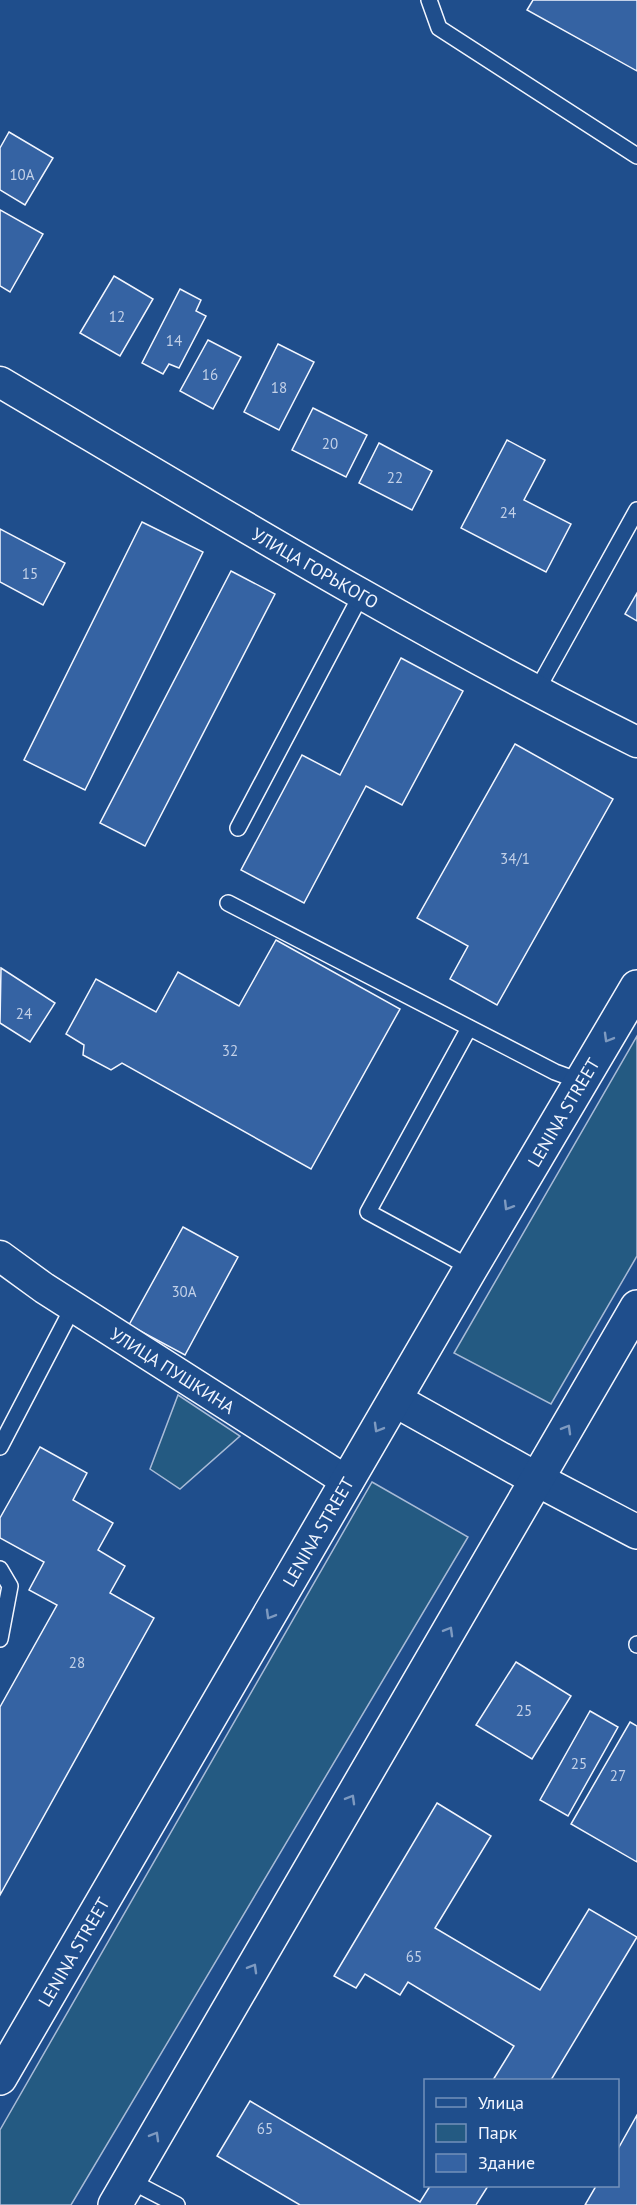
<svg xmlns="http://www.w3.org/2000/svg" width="637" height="2205" font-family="'PT Sans',sans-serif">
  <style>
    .green { fill: #245a82; stroke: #a8bbd7; stroke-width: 1.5 }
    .building { fill: #3563a3; stroke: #f2f6ff; stroke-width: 1.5 }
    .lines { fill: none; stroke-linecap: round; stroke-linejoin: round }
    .service-casing { stroke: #f2f6ff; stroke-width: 18 }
    .minor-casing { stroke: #f2f6ff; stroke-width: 33 }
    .secondary-casing { stroke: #f2f6ff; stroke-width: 36 }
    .service { stroke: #1f4e8c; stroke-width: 15 }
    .minor { stroke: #1f4e8c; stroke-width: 30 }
    .secondary { stroke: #1f4e8c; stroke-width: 33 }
    .oneway { stroke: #7e9ac0 }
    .labels { text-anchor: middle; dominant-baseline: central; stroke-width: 4.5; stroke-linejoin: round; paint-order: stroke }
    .number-label { font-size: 15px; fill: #c3d1e8 }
    .street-label { font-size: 18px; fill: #f2f6ff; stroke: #1f4e8c }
  </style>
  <rect width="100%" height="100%" fill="#1f4e8c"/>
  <g class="green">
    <path d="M637 1036V1256L551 1404 454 1353Z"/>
    <path d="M178 1395 240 1436 180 1489 150 1469Z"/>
    <path d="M372 1482 468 1537 71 2205H0V2130Z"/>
  </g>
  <g class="building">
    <path d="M533 0H637V71L527 10Z"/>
    <path d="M9 132 53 158 25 205 0 190V148Z"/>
    <path d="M0 210 43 234 10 292 0 286Z"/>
    <path d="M114 276 153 299 120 356 80 333Z"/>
    <path d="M180 289 201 300 196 311 206 316 179 368 169 364 163 374 142 363Z"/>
    <path d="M208 340 241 357 213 409 180 391Z"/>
    <path d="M278 344 314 362 279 430 244 412Z"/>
    <path d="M313 408 367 435 346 477 292 450Z"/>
    <path d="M507 440 545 460 524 500 571 524 546 572 461 528Z"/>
    <path d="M379 443 432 471 412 510 359 483Z"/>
    <path d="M142 522 203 552 85 790 24 760Z"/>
    <path d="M0 529 65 563 43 605 0 582Z"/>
    <path d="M231 571 275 594 145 846 100 823Z"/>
    <path d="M637 593V621L625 614Z"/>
    <path d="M401 658 463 691 402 805 366 786 304 903 241 870 302 755 340 775Z"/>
    <path d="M515 744 613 799 497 1005 450 979 468 946 417 918Z"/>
    <path d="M276 940 400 1009 311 1169 122 1063 111 1070 83 1055 84 1045 66 1034 96 979 156 1012 178 972 239 1006Z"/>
    <path d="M1 968 55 1003 30 1042 0 1023Z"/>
    <path d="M183 1227 238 1257 185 1355 129 1325Z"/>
    <path d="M40 1447 87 1473 73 1500 113 1523 98 1550 125 1566 110 1593 154 1618 0 1895V1707L57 1605 29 1590 44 1562 0 1538V1518Z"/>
    <path d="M516 1662 571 1696 532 1759 476 1725Z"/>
    <path d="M590 1711 618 1727 568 1816 540 1800Z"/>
    <path d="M630 1722 637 1726V1862L571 1824Z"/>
    <path d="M437 1803 491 1836 435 1928 540 1990 589 1909 637 1937 551 2080H493L514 2046 408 1982 400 1995 365 1974 356 1988 334 1976Z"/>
    <path d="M250 2101 420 2202 430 2186H488L476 2205H300L217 2156Z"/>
    <path d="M637 2115V2205H585L596 2186H618V2149Z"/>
  </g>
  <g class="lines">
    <g class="service-casing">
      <g id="service">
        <path d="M429 0 439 28 637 156"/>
        <path d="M536 692 637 510"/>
        <path d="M238 828 361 595"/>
        <path d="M228 903 555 1072 582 1082"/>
        <path d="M469 1028 368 1212 471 1268"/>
        <path d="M0 1447 73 1307"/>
        <path d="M0 1569 10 1586 0 1639"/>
        <path d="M637 1644V1645"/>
        <path d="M129 2180 177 2205"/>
      </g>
    </g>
    <g class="minor-casing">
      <g id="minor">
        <path id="s1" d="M0 382C210 506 418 633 637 742"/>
        <path id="s2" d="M0 1256 44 1288 348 1482"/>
      </g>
    </g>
    <g class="secondary-casing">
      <g id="secondary">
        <path d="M395 1400 538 1480 637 1532"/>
        <path id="s3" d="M0 2078 471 1268 637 987"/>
        <path d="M115 2205 637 1307"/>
      </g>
    </g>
    <use href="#service" class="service"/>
    <use href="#minor" class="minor"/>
    <use href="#secondary" class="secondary"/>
  </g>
  <defs><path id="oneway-chevron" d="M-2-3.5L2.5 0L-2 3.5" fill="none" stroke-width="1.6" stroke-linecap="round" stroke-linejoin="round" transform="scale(1.5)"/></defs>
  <g class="oneway">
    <use href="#oneway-chevron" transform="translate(608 1038) rotate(120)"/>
    <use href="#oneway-chevron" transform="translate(508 1206) rotate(121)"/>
    <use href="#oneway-chevron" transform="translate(378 1428) rotate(120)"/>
    <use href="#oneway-chevron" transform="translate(567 1429) rotate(-60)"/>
    <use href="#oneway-chevron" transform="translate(270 1615) rotate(120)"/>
    <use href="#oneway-chevron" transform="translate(449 1631) rotate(-60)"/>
    <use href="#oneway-chevron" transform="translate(351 1799) rotate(-60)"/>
    <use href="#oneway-chevron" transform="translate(253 1968) rotate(-60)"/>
    <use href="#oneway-chevron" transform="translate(155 2136) rotate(-60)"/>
  </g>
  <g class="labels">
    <g class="number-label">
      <text x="22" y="174">10А</text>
      <text x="117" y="316">12</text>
      <text x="174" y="340">14</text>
      <text x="210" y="374">16</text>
      <text x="279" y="387">18</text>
      <text x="330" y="443">20</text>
      <text x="395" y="477">22</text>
      <text x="508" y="512">24</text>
      <text x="30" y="573">15</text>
      <text x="515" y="858">34/1</text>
      <text x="24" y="1013">24</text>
      <text x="230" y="1050">32</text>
      <text x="184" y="1291">30А</text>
      <text x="77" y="1662">28</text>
      <text x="524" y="1710">25</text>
      <text x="579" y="1763">25</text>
      <text x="618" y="1775">27</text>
      <text x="414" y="1956">65</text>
      <text x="265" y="2128">65</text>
    </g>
    <g class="street-label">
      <text stroke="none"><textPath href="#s1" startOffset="366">УЛИЦА ГОРЬКОГО</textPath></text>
      <text stroke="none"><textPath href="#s3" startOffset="1118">LENINA STREET</textPath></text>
      <text stroke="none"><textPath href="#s2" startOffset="207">УЛИЦА ПУШКИНА</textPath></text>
      <text stroke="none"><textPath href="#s3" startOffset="632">LENINA STREET</textPath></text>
      <text stroke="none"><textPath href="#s3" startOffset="146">LENINA STREET</textPath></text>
    </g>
  </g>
  <rect x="424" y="2079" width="195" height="108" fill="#1f4e8c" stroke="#7391ba" stroke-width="1.5"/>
  <rect x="436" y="2098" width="30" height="9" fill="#1f4e8c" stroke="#7391ba" stroke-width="1.5"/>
  <text x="478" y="2109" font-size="18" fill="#f2f6ff">Улица</text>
  <rect x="436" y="2124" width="30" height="18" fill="#245a82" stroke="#7391ba" stroke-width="1.5"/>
  <text x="478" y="2139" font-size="18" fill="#f2f6ff">Парк</text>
  <rect x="436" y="2154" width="30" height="18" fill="#3563a3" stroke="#7391ba" stroke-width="1.5"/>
  <text x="478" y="2169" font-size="18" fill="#f2f6ff">Здание</text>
</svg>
